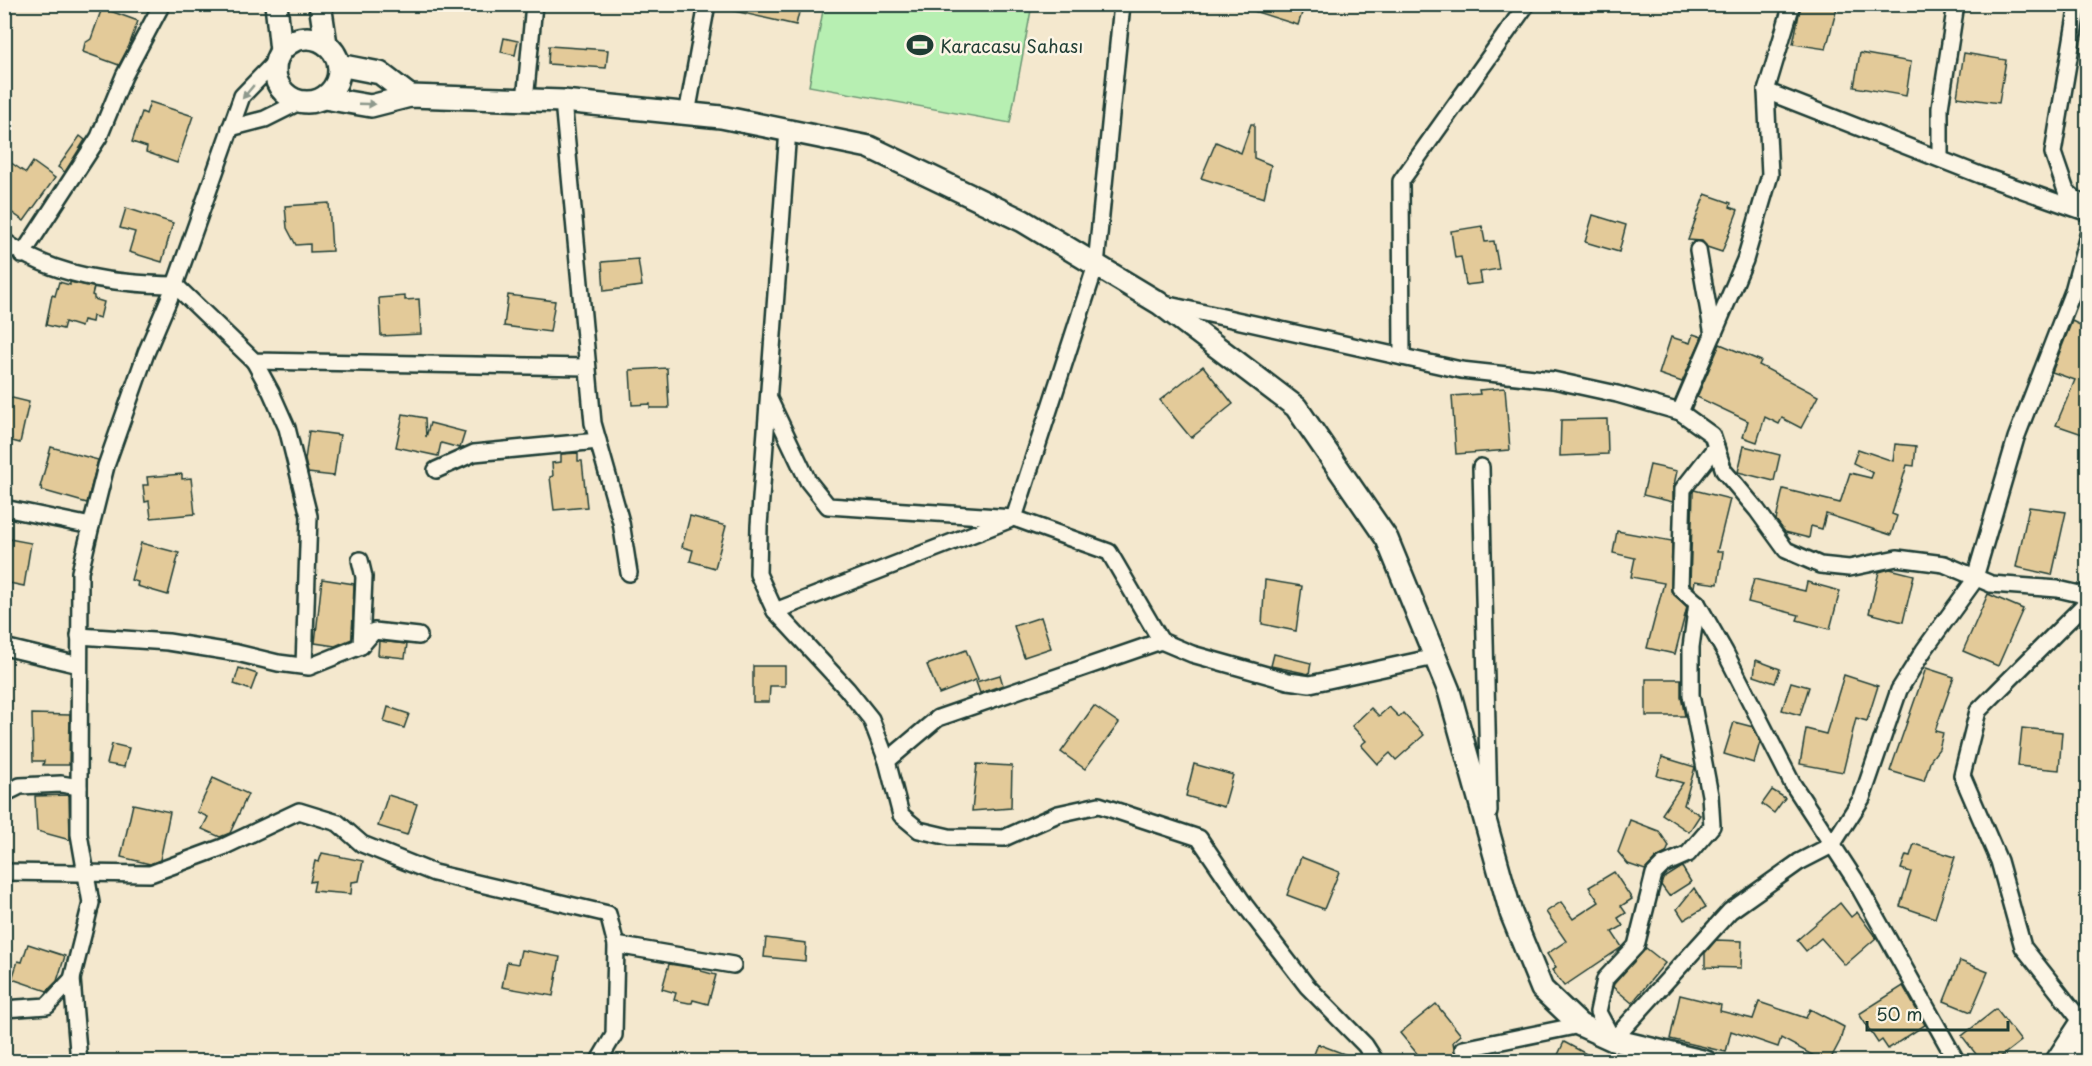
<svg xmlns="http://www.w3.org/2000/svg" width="2092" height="1066" font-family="'Playpen Sans',sans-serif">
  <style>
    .green { fill: #b7efb2; stroke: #6b9673; stroke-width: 1.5 }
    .building { fill: #e3ca99; stroke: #1f3d34; stroke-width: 1.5 }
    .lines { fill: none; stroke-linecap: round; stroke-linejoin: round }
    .street-casing { stroke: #1f3d34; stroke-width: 20 }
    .secondary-casing { stroke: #1f3d34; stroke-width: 26 }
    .street { stroke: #fcf5e5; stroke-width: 15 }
    .secondary { stroke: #fcf5e5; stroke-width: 21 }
    .oneway { fill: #8e998c }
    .labels { text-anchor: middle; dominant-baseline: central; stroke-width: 5; stroke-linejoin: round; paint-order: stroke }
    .poi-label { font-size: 18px; fill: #1f3d34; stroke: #fcf5e5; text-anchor: start }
  </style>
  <rect width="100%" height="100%" fill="#f4e8ce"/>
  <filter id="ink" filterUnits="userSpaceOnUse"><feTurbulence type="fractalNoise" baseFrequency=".0167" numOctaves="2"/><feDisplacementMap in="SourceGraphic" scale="12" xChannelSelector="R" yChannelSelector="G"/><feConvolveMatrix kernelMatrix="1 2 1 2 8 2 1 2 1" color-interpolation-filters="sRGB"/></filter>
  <g filter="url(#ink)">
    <path class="green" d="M824 5H1032L1010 123 809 86Z"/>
    <g class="building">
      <path d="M735 4H801L796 25 734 11Z"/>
      <path d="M1244 4H1305L1298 25 1244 8Z"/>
      <path d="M1801 4H1838L1826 49 1793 44Z"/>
      <path d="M102 8 138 21 129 46 119 65 83 52 85 43 91 39Z"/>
      <path d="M504 38 518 41 515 55 501 52Z"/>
      <path d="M549 46 608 50 606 68 548 64Z"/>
      <path d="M1860 53 1911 62 1906 96 1854 87Z"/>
      <path d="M1964 53 2006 60 1999 103 1957 97Z"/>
      <path d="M150 102 193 116 177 163 146 152 147 147 132 142 142 112 146 114Z"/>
      <path d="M1251 124H1254V158L1271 165 1264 198 1201 178 1216 142 1241 153Z"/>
      <path d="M80 136 85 140 65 172 58 167Z"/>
      <path d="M4 158 26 173 33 162 55 178 24 221 4 207Z"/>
      <path d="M1705 194 1731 203 1730 207 1738 210 1722 252 1707 247 1702 241 1688 240Z"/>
      <path d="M329 203 332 251 310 252V244L296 245 287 228 285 206Z"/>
      <path d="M126 208 173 223 162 262 129 252 135 232 120 228Z"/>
      <path d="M1593 215 1626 225 1619 252 1585 242Z"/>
      <path d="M1482 226 1485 242 1494 241 1499 269 1480 272 1482 283 1466 285 1461 257 1455 258 1451 231Z"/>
      <path d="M638 259 642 286 604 291 602 262Z"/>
      <path d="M59 282 70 285V282L94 287 92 295 94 296V299L104 302 100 318 93 316 92 322 83 320 81 327 65 322 63 329 46 325 52 295 55 296Z"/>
      <path d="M508 295 555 301 550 332 504 326Z"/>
      <path d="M405 296V300L419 299 421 334 381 336 379 298Z"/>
      <path d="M2072 321 2088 329V436L2056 425 2075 380 2052 372Z"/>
      <path d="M1693 334 1702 337 1682 382 1659 374 1671 337 1690 343Z"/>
      <path d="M1720 344 1761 361 1759 365 1818 396 1801 428 1782 418 1779 424 1765 417 1757 442 1743 437 1748 421 1697 397Z"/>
      <path d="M1203 366 1233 404 1191 438 1160 400Z"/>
      <path d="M667 368 669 408H650V404L632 405 630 370Z"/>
      <path d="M1505 388 1510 450 1456 454 1452 396 1480 394 1479 390Z"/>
      <path d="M4 396 29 402 20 443 4 439Z"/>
      <path d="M403 414 425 418 426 437 430 423 465 432 460 448 441 443 438 456 396 447Z"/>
      <path d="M1607 419 1608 454 1560 456 1561 420Z"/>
      <path d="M309 431 340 435 334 476 308 473 305 460Z"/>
      <path d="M1895 444 1916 446 1914 466 1907 465 1892 514 1897 516 1891 535 1826 514 1822 529 1811 526 1809 538 1785 532 1776 520 1783 489 1840 503 1850 473 1871 478 1873 473 1853 463 1858 449 1893 461Z"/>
      <path d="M1744 446 1780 455 1774 481 1738 472Z"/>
      <path d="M51 447 98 460 87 503 41 490 42 487H40Z"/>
      <path d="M578 453V461H582L587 507 554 510 550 477 553 476 552 463 561 462V454Z"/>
      <path d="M1650 465 1677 471 1673 489V502L1643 495Z"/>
      <path d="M182 474V479L191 478 195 514 151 518 149 501 145 502 143 485H148L147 477Z"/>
      <path d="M1694 490 1730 499 1717 552H1723L1718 584 1695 581 1694 587 1690 584 1693 492Z"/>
      <path d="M2029 507 2066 512 2052 575 2016 567Z"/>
      <path d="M690 516 726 526 715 568 690 561 693 550 682 547Z"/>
      <path d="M1617 531 1672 541 1671 591 1687 607 1675 654 1647 648 1664 583 1631 577 1635 558 1613 553Z"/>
      <path d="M4 538 31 543 24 586 4 582Z"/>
      <path d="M141 543 179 553 168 595 137 586 138 582 131 580Z"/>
      <path d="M1890 569 1914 575 1903 622 1869 613 1879 572Z"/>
      <path d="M322 579 354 584 352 639 335 646 315 643Z"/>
      <path d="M1754 579 1805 591 1807 582 1840 591 1830 629 1797 620 1799 615 1748 602Z"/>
      <path d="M1265 580 1302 586 1296 631 1262 624Z"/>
      <path d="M1988 594 2023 609 1998 666 1963 651Z"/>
      <path d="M1041 617 1051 648 1024 657 1014 626Z"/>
      <path d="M379 641 407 644 405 658 378 655Z"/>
      <path d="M966 650 978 679 939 694 927 665Z"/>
      <path d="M1274 654 1311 663 1309 674 1271 666Z"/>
      <path d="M1756 660 1780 669 1775 683 1754 676Z"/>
      <path d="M753 666H785V686H770L769 702H753Z"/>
      <path d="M239 668 257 674 251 690 234 684Z"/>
      <path d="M1926 668 1954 677 1935 731 1943 733 1939 749 1931 759 1924 781 1890 771Z"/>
      <path d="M1000 675 1003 685 980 693 976 682Z"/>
      <path d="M1844 675 1878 686 1867 721 1856 718 1843 772 1800 764 1806 729 1826 734Z"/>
      <path d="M1646 679H1681V697L1685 716H1646Z"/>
      <path d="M1791 682 1809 687 1800 715 1782 710Z"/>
      <path d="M1094 706 1119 723 1085 769 1061 752Z"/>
      <path d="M388 707 409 714 404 728 384 722Z"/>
      <path d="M1389 707 1399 717 1403 713 1424 735 1396 760 1390 753 1378 764 1361 745 1366 741 1352 726 1371 708 1379 716Z"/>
      <path d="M32 714 70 715 69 765H43L44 761H33Z"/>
      <path d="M1734 722 1753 727 1760 742 1754 763 1724 754Z"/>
      <path d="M2022 728 2062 732 2059 770 2018 766Z"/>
      <path d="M112 744 129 748 124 767 107 764Z"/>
      <path d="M1662 757 1695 767 1684 805 1700 815 1689 832 1662 814 1683 783 1657 776Z"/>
      <path d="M977 764 1012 766 1011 808 972 811Z"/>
      <path d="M1194 764 1233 775 1224 807 1186 796Z"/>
      <path d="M213 778 248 794 230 833 220 837 202 829 208 817 197 812Z"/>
      <path d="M1772 790 1785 798 1774 813 1762 804Z"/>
      <path d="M69 795 70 840 37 831 35 796Z"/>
      <path d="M388 795 417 804 407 835 378 826Z"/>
      <path d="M133 804 170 812 160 860 150 864 121 857Z"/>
      <path d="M1630 820 1659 831 1669 846 1666 853 1656 858 1645 870 1628 864 1618 852Z"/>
      <path d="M1914 844 1955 857 1935 918 1900 906 1911 872 1901 869 1906 855 1910 856Z"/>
      <path d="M322 853 363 861 359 881 352 882 351 894 313 891 315 881 310 882 315 861 319 862Z"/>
      <path d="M1301 857 1339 872 1324 909 1287 895Z"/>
      <path d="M1682 867 1691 882 1669 896 1661 885 1663 879Z"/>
      <path d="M1614 872 1632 899 1621 906 1626 913 1618 918 1623 926 1612 932 1622 947 1564 986 1552 970 1556 968 1547 954 1566 941 1546 912 1561 902 1573 919 1599 902 1589 887Z"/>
      <path d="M1694 888 1706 907 1684 920 1677 909Z"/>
      <path d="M1840 903 1851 917 1857 912 1876 938 1845 965 1821 938 1806 951 1797 940Z"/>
      <path d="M766 938 806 943 805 961 764 957Z"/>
      <path d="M1716 940 1742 941 1741 968 1705 967V953Z"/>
      <path d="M28 944 65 956 57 981 47 991 12 979 18 961 22 962Z"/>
      <path d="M1646 948 1665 963 1632 1003 1613 987 1614 984Z"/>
      <path d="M521 950 560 957 553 996 502 987 507 962 518 964Z"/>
      <path d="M1960 961 1988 972 1971 1012 1944 1001Z"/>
      <path d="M669 964 701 969V971L716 975 708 1004 693 1000 692 1003H689L674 1000 676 993 662 989Z"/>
      <path d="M1903 986 1925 1025 1888 1049 1882 1040 1878 1043 1859 1014Z"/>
      <path d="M1680 995 1721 1005 1720 1011 1753 1019 1759 1002 1806 1018 1810 1009 1844 1027 1840 1041 1829 1062H1825L1781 1038 1778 1047 1731 1031 1726 1052 1670 1039Z"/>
      <path d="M1436 1004 1461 1035 1453 1042 1455 1054 1446 1062H1424L1400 1033Z"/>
      <path d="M1996 1009 2021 1041 1994 1062H1982L1962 1036Z"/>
      <path d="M1564 1042 1601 1062H1565L1557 1057Z"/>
      <path d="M1318 1044 1360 1060V1062H1311Z"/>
    </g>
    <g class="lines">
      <g class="street-casing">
        <g id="street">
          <path d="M2078 4 2053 153 2066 191 2088 209"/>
          <path d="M1766 91 1980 175 2088 213"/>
          <path d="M525 101 534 4"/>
          <path d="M563 101 593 423 621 522 629 573"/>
          <path d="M687 114 707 4"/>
          <path d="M230 128 265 119 299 102"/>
          <path d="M788 130 759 526 758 574 775 611 847 689 871 719 887 761 901 815 919 830 949 837 1004 838 1058 814 1099 805 1199 838 1244 904 1307 986 1365 1045 1376 1062"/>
          <path d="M1940 158V108L1956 4"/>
          <path d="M4 241C52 277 117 284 175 285L254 361 587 367"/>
          <path d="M1698 250 1713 335"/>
          <path d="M22 255 99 137 124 76 162 4"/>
          <path d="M1164 304 1461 370 1553 380 1617 394 1680 412 1712 435 1724 471 1757 510 1786 550 1820 565 1849 568 1897 558 1944 564 1991 584 2058 589 2088 596"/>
          <path d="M1402 357 1401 181 1527 4"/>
          <path d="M254 361 271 392 287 428 309 516 304 666"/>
          <path d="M769 399 808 481 828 506 1014 518 1109 552 1161 641"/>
          <path d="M1680 412 1745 260 1770 175 1766 91 1792 4"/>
          <path d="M1716 447 1683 489 1680 588 1697 603 1691 647V695L1710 795 1712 826 1688 854 1663 865 1654 874 1636 946 1605 979 1598 1012 1613 1040 1730 911 1799 862 1832 845 1862 798 1899 690 1924 650 1974 581 2016 438 2073 291 2088 235"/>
          <path d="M1481 467 1489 812"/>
          <path d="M436 470 474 453 598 441"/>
          <path d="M4 508 91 526"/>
          <path d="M1014 518 1096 265 1122 4"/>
          <path d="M360 560 364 577 361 646"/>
          <path d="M1697 603 1725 652 1792 783 1854 878 1957 1062"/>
          <path d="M775 611 1009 520"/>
          <path d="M79 636 168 642 237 653 278 663 309 667 361 646 374 631 419 636"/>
          <path d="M4 647 79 665"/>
          <path d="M887 761 938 718 1161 641 1192 654 1288 681 1310 684 1435 657"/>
          <path d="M4 794 20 786 61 784 79 787"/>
          <path d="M4 872 150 874 223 847 299 811 338 823 362 844 434 873 608 914 616 945 614 1035 598 1062"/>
          <path d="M616 945 733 965"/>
          <path d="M72 979 79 1062"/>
          <path d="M4 1009 47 1006 72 979 91 903 79 834V787L80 572 91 526 106 466 146 353 175 285 242 96 275 62"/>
          <path d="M1463 1049 1580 1025"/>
          <path d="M2076 1062 2082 1022 2023 947 1999 861 1962 775 1978 711 2088 601"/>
        </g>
      </g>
      <g class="secondary-casing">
        <g id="secondary">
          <path d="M276 4 281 51"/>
          <path d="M320 4 326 44"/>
          <circle cx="307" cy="70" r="32"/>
          <path d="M339 65 380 73 410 96"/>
          <path d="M324 98 371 106 410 96 563 101 721 117 869 147 1023 221 1159 303 1296 407 1387 539 1449 691 1511 913 1542 989 1580 1025 1613 1040 1706 1062"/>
          <path d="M2056 1062 2088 1013"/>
        </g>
      </g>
      <use href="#street" class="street"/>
      <use href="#secondary" class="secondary"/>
    </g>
    <defs><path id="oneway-solid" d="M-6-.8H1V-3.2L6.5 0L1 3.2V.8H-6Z" transform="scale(1.5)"/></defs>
    <g class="oneway">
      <use href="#oneway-solid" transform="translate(248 92) rotate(130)"/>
      <use href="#oneway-solid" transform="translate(367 104) rotate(2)"/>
    </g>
  </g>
  <defs>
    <g id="stadium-bare" transform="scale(2.07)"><path d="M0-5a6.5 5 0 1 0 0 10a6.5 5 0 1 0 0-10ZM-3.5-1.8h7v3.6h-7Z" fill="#1f3d34" stroke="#fcf5e5" stroke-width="2.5" paint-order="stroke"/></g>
  </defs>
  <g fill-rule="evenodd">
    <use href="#stadium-bare" x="920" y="45"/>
  </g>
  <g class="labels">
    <g class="poi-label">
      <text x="940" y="45">Karacasu Sahası</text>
    </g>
  </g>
  <rect width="2092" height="1066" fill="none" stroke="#fcf5e5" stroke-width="24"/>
  <rect x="12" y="12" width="2068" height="1042" fill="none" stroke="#1f3d34" stroke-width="2" filter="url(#ink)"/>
  <path d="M1867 1021v9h141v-9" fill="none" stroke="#1f3d34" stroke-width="3"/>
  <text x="1876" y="1021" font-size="18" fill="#1f3d34" stroke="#fcf5e5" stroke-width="4.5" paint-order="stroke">50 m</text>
</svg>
